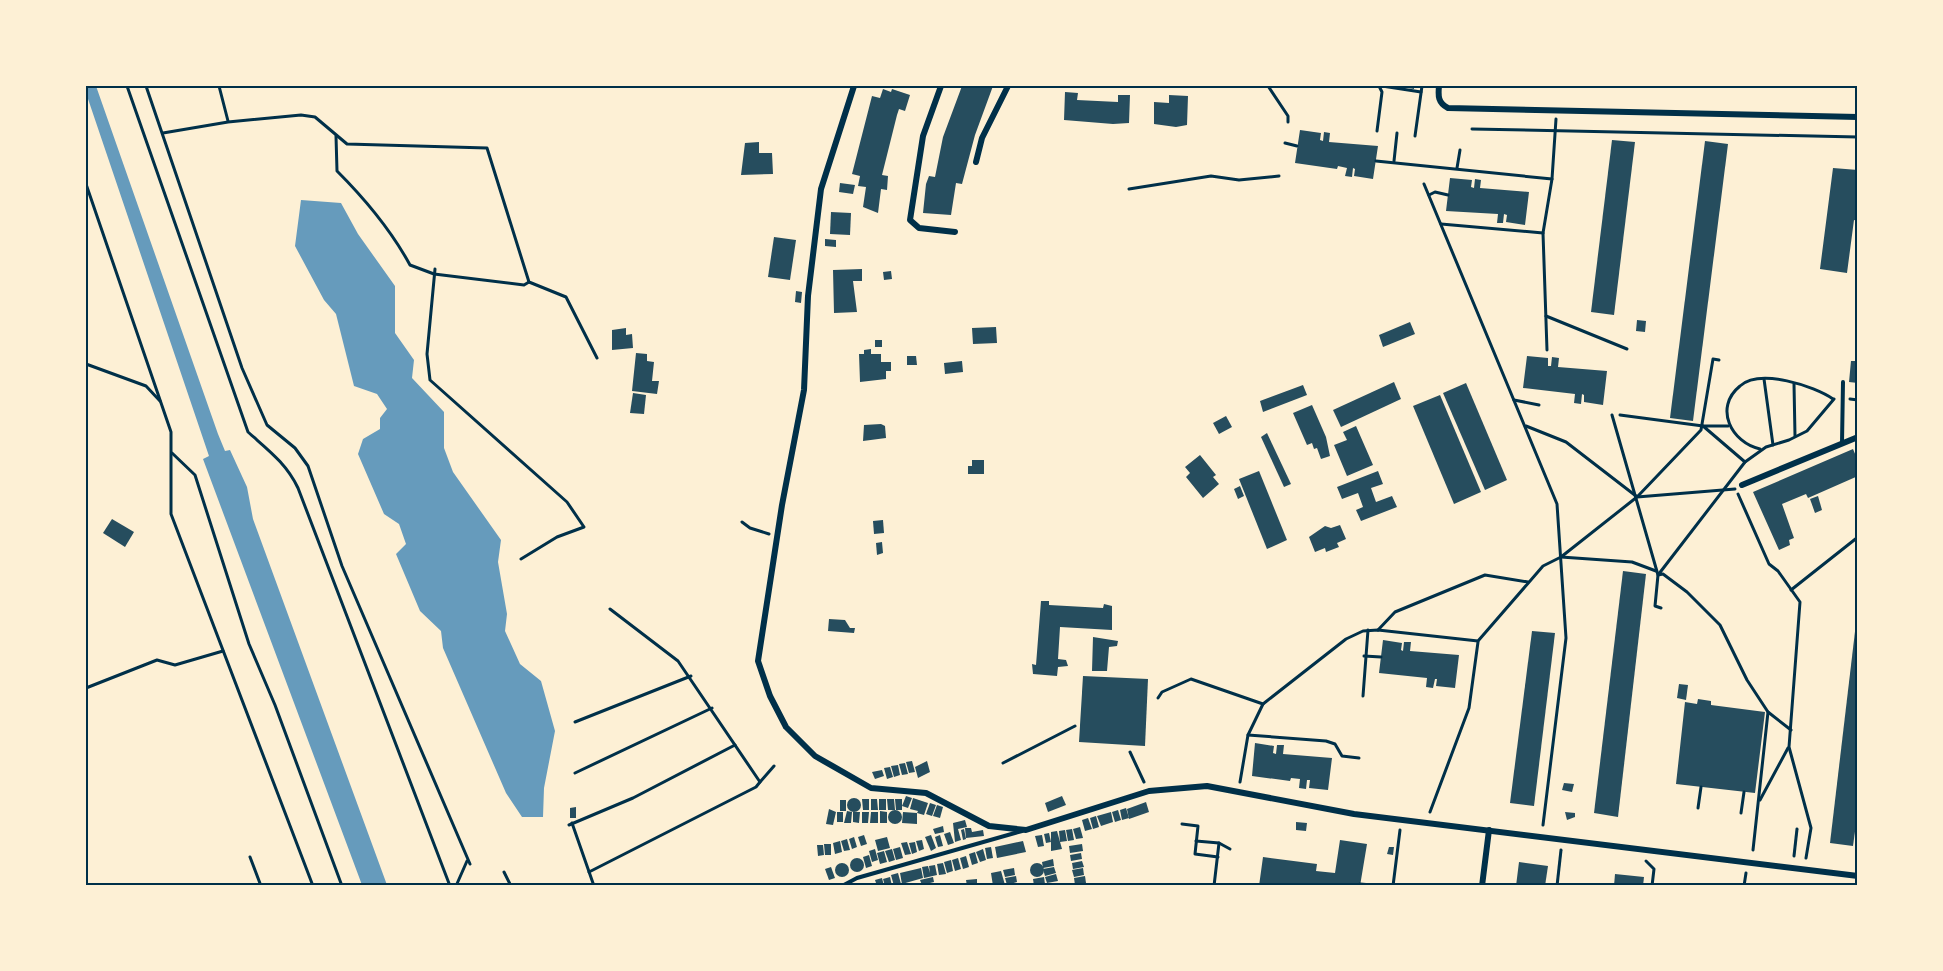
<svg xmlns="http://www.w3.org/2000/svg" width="1943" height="971" font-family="'Crimson Pro',serif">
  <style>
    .water { fill: #669bbc }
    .building { fill: #264d5e }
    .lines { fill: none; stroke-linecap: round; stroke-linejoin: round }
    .path { stroke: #003049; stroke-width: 3 }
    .service { stroke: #003049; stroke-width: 4 }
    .minor { stroke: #003049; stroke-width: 6 }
    .neatline { fill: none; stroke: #003049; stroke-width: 2 }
  </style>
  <rect width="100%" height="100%" fill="#fdf0d5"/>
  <g class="water">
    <path d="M86 86H96L218 434 225 451 230 450 247 487 253 519 387 885H362L203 459 209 456 86 93Z"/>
    <path d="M301 200 341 203 358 234 395 286V333L414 360 412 378 444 412V448L453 472 501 540 498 562 507 614 505 631 520 664 541 681 555 731 544 788 543 817H522L506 793 443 648 441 631 420 611 396 554 406 544 399 524 384 514 358 454 363 439 380 429V418L387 409 377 394 354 386 336 314 324 300 295 246Z"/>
  </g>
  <g class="building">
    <path d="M962 86H993L975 135 962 184 956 183 951 215 923 213 926 184 929 176 935 177 943 137Z"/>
    <path d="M1396 86H1414V89Z"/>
    <path d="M883 89 891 92 892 89 910 95 905 111 899 109 897 115 882 175 888 176 887 190 881 189 878 213 863 207 866 187 858 186 860 176 852 174 872 96 880 98Z"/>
    <path d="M1065 92 1078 93 1077 100 1118 102V95H1130L1129 123 1113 124 1064 120Z"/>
    <path d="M1169 95 1188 96 1187 125 1176 127 1154 124V102L1169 103Z"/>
    <path d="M1300 130 1321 133 1320 140 1323 141 1324 132 1330 133 1329 142 1378 146 1373 179 1354 176 1355 169 1353 168 1352 177 1345 176 1347 168 1338 166 1337 169 1295 163Z"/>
    <path d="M1612 140 1635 142 1614 315 1591 312Z"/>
    <path d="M1705 141 1728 144 1693 421 1670 418Z"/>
    <path d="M759 142V153H772L773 174 741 175 745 143Z"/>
    <path d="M1833 168 1858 170V221L1854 220 1847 273 1820 269Z"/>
    <path d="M1450 178 1472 180 1471 187 1474 188 1475 179 1481 180 1480 188 1529 192 1525 225 1506 222 1507 215 1504 214 1503 223H1497L1498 214 1446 211Z"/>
    <path d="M840 183 855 185 853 194 839 192Z"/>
    <path d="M831 212 851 213 850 235 830 234Z"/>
    <path d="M774 237 796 240 790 280 768 277Z"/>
    <path d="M825 239 836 240V247L825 246Z"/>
    <path d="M862 269V281H853L857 312 834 313 833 270Z"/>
    <path d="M891 271 892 279 884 280 883 272Z"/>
    <path d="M796 291 802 292 801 303 795 302Z"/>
    <path d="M1637 320 1646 321 1645 332 1636 331Z"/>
    <path d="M1410 322 1415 334 1383 347 1379 335Z"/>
    <path d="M996 327 997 343 973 344 972 328Z"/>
    <path d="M626 328V335L632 334 633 348 612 350V330Z"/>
    <rect x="875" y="340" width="7" height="7"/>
    <path d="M871 349V354H881V362H891V371H886V379L860 382 859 354H864V350Z"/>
    <path d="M636 353 647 354V361L654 362 652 381H659L657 394 632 391Z"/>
    <path d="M907 356H916L917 365H907Z"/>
    <path d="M1527 356 1548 358V366H1551L1552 357 1559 358 1558 367 1607 371 1603 405 1584 402V395L1582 394 1581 404 1574 403 1575 394 1523 388Z"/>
    <path d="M962 361 963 372 945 374 944 363Z"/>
    <path d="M1851 361H1858V383L1849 382Z"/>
    <path d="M1394 382 1401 399 1341 427 1333 410Z"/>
    <path d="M1466 383 1507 480 1485 490 1443 393Z"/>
    <path d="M1303 385 1307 395 1263 412 1260 401Z"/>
    <path d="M633 393 646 395 644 414 630 413Z"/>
    <path d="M1440 395 1481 492 1454 504 1413 406Z"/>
    <path d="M1312 405 1326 437 1330 456 1321 459 1317 448 1314 449 1312 443 1307 445 1293 413Z"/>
    <path d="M1226 416 1232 427 1219 434 1213 423Z"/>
    <path d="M881 424 885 426 886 438 863 441 864 425Z"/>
    <path d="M1356 426 1373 465 1347 476 1334 445 1347 440 1343 432Z"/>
    <path d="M1267 433 1291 484 1284 487 1261 437Z"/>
    <path d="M1853 449 1858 461V476L1808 498 1806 494 1782 504 1794 538 1789 540 1790 545 1779 550 1753 492Z"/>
    <path d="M1200 455 1216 475 1213 477 1219 484 1203 498 1186 477 1190 473 1185 467Z"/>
    <path d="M972 460H984V474H968V466H972Z"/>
    <path d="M1259 471 1287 540 1267 549 1239 479Z"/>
    <path d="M1378 471 1383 484 1371 488 1376 502 1392 496 1397 507 1361 521 1356 510 1363 507 1358 493 1342 499 1337 487Z"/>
    <path d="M1240 486 1244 496 1238 499 1234 489Z"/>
    <path d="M1818 496 1822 510 1815 513 1810 499Z"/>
    <path d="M112 519 134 532 125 547 103 533Z"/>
    <path d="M883 520 884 533 874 534 873 521Z"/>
    <path d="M1340 525 1346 539 1337 543 1339 547 1326 552 1325 548 1315 552 1309 537 1325 526 1331 528Z"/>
    <path d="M882 542 883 553 877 555 876 543Z"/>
    <path d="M1623 571 1646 574 1618 817 1594 813Z"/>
    <path d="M1041 601H1049V605L1103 608 1104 604 1112 606V630L1060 627 1058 659 1066 660 1068 666 1058 667 1057 676 1033 674 1032 664 1036 665Z"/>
    <path d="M829 619 845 620 850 628H855L854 633 828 631Z"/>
    <path d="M1856 623 1858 810 1853 846 1830 843Z"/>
    <path d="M1532 631 1555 633 1534 806 1510 803Z"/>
    <path d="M1093 637 1118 641 1117 646 1109 647 1107 671H1092Z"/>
    <path d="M1383 640 1402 643 1401 650 1403 651 1404 642H1411L1410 651 1459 655 1455 688 1436 686 1437 679H1435L1433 688 1426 687 1427 678 1379 673Z"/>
    <path d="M1083 676 1148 679 1145 746 1079 742Z"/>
    <path d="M1679 684 1688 685 1686 700 1677 698Z"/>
    <path d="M1698 699 1711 701V705L1765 712 1755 793 1676 784 1685 702 1697 704Z"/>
    <path d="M1255 743 1274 746 1273 753 1276 754 1277 745H1284L1283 754 1332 758 1328 790 1309 788 1310 780H1307L1306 789 1299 788 1300 779 1291 778 1290 781 1252 776Z"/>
    <path d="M912 761 915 772 909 773 906 762Z"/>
    <path d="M927 761 930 772 918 778 915 767Z"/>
    <path d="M905 763 908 774 902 775 899 764Z"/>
    <path d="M898 765 900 775 894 777 891 766Z"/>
    <path d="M890 767 893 777 887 779 884 768Z"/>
    <path d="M882 770 884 776 875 779 872 772Z"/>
    <path d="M1564 783 1574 784 1572 792 1562 790Z"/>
    <path d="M906 796 912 798 908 808 902 806Z"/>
    <path d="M1062 796 1066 805 1048 812 1045 803Z"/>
    <path d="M913 798 928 803 924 815 917 813V824L902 823 903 812 917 813 918 811 910 809Z"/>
    <circle cx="854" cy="805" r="7"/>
    <path d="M862 799H869V810H863Z"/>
    <path d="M871 799H877L878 810H871Z"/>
    <rect x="879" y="799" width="7" height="11"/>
    <path d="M887 799H894L895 810H888Z"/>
    <path d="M895 799H902V810H896Z"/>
    <rect x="840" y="800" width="6" height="11"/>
    <path d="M1146 802 1149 812 1129 819 1127 809Z"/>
    <path d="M930 803 936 805 932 816 926 814Z"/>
    <path d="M937 805 943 807 940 818 933 816Z"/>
    <path d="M576 807V818H570V808Z"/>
    <path d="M1126 808 1129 818 1122 820 1120 810Z"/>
    <path d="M829 809 836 812 833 825 826 824Z"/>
    <path d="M1118 810 1121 820 1115 822 1112 812Z"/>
    <circle cx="895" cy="817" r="7"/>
    <path d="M847 811 852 812 851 823H844Z"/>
    <path d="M880 811 887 812V823H880Z"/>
    <rect x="837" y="812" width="6" height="10"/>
    <path d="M853 812H860L859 823 853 822Z"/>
    <path d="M862 812H869L868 823H862Z"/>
    <path d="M871 812H878V823H870Z"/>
    <path d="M1111 812 1113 822 1101 826 1097 816Z"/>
    <path d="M1565 812 1575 813V817L1567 820Z"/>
    <path d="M1096 816 1099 827 1093 829 1090 818Z"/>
    <path d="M1088 818 1092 829 1085 831 1082 820Z"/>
    <path d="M965 820 967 827 958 829 961 840 955 842 953 823Z"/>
    <path d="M1296 822 1307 823 1306 831 1296 830Z"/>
    <path d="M943 826 944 832 935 834 933 829Z"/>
    <path d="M1080 827 1083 838 1076 839 1073 829Z"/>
    <path d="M965 828H971L972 832 983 830 984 836 966 838Z"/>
    <path d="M964 829 966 839 963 840 961 830Z"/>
    <path d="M1072 829 1074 840 1068 841 1066 830Z"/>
    <path d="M1065 830 1067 841 1060 842 1059 831Z"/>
    <path d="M1057 831 1062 849 1051 851V832Z"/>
    <path d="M950 832 954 843 948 845 944 834Z"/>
    <path d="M1049 833 1051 842 1046 843 1044 834Z"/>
    <path d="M864 835 867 844 861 846 858 837Z"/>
    <path d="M931 835 936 848 931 851 925 837Z"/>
    <path d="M940 835 943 846 938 847 935 837Z"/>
    <path d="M1042 835 1044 846 1038 847 1035 836Z"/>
    <path d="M854 837 857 847 852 849 849 839Z"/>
    <path d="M887 837 890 848 878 851 875 840Z"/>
    <path d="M847 839 850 850 844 851 841 841Z"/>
    <path d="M922 840 924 849 919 851 916 841Z"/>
    <path d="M1340 840 1367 844 1360 886H1259L1263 857 1317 864 1316 871 1335 873Z"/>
    <path d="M840 841 842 852 835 854 833 843Z"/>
    <path d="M1023 841 1026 852 997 858 995 847Z"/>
    <path d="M907 842 911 854 905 855 901 843Z"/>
    <path d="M915 842 917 852 912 854 909 843Z"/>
    <path d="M824 844H831V855H825Z"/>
    <path d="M1082 844 1083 851 1070 853 1069 846Z"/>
    <path d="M817 845H823L824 855 818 856Z"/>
    <path d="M900 847 903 858 896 860 893 849Z"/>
    <path d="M991 847 993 858 987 859 985 848Z"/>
    <path d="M1389 847H1394L1393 855 1387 854Z"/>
    <path d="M875 849 878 860 872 862 869 851Z"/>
    <path d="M892 849 895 860 889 862 885 851Z"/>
    <path d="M983 849 986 860 980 862 976 852Z"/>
    <path d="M884 851 887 862 880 864 877 853Z"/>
    <path d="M975 852 978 863 972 865 969 854Z"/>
    <path d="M1081 853 1082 859 1071 861 1070 855Z"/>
    <path d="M869 855 872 866 866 868 863 857Z"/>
    <path d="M966 856 969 867 963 869 960 858Z"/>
    <path d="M958 858 961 869 955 871 952 860Z"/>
    <circle cx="857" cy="865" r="7"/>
    <path d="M1053 859 1054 866 1043 868 1042 862Z"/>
    <path d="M951 860 953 871 947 873 944 862Z"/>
    <path d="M1082 861 1084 867 1073 869 1072 863Z"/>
    <path d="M1519 862 1548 866 1545 886H1516Z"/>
    <circle cx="1037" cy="870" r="7"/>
    <path d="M943 863 946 874 939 875 937 864Z"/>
    <circle cx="842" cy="870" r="7"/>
    <path d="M935 865 937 875 924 878 922 867 928 866 930 873 929 866Z"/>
    <path d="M831 867 835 878 829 880 825 869Z"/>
    <path d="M1054 867 1056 873 1045 876 1043 869Z"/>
    <path d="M921 868 923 878 902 884 900 873Z"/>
    <path d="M1014 868 1015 875 1005 877 1003 870Z"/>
    <path d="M1083 868 1084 875 1074 877 1072 870Z"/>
    <path d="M1001 871 1005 885 993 886 991 873Z"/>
    <path d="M898 873 901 884 894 886 891 875Z"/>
    <path d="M1056 874 1058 881 1047 883 1045 877Z"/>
    <path d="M1615 874 1644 877 1643 886H1614Z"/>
    <path d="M1016 876 1017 882 1007 885 1005 878Z"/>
    <path d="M1085 876 1086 883 1075 885 1074 878Z"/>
    <path d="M890 877 892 886H885L883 879Z"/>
    <path d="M933 877 934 882 922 885 920 880Z"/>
    <path d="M1044 877 1045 884 1034 886 1033 879Z"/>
    <path d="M882 878 884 886H877L875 880Z"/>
    <path d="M977 879V885L967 886 966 880Z"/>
  </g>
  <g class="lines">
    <g class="path">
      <path d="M127 86 248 432C268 450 286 463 298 488L450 886"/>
      <path d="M146 86 242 368 267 425 295 448 308 466 342 566 470 864"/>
      <path d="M219 86 228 121"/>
      <path d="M1268 86 1288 116V122"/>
      <path d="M1382 86 1421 92"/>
      <path d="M1472 129 1858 137"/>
      <path d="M1377 131 1382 92 1379 86"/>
      <path d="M163 133 228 122 301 115 315 117 347 144 487 148 529 282 566 297 597 358"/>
      <path d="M336 136 337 171C366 200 391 230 410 265L434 274 524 285 529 282"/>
      <path d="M1415 136 1422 86"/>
      <path d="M1285 143 1297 146"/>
      <path d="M1376 161 1552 179"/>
      <path d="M1394 161 1397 133"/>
      <path d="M1457 168 1460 150"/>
      <path d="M86 184 171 432V514L313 886"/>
      <path d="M1424 184 1557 504 1566 638 1543 825"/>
      <path d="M1129 189 1211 176 1239 180 1279 176"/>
      <path d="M1429 195 1435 192 1448 195"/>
      <path d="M1441 224 1543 233"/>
      <path d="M435 269 427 354 430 380 567 502 584 527 557 537 521 559"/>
      <path d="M1546 316 1627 349"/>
      <path d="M1547 350 1543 233 1552 179 1556 119"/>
      <path d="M86 364 146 386 160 401"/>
      <path d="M1764 379 1773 445"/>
      <path d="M1794 384 1795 436"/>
      <path d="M1850 399 1858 400"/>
      <path d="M1514 400 1539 405"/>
      <path d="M1612 415 1658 575 1655 606 1661 608"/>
      <path d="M1620 415 1703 426"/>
      <path d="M1526 426 1566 442 1636 496"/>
      <path d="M1728 426H1703L1745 462"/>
      <path d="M1760 449C1732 443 1713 408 1740 386 1760 368 1814 386 1833 399"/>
      <path d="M172 453 195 475 249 644 275 705 342 886"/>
      <path d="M1738 494 1769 564 1778 571 1800 602 1789 747 1811 828 1806 858"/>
      <path d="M1638 496 1701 430 1713 359 1719 360"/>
      <path d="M742 522 750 528 769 534"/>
      <path d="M1561 557 1632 562 1656 571"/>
      <path d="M1791 590 1858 537"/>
      <path d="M610 609 678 661 760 782 774 766"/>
      <path d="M1378 630 1395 612 1485 575 1528 582"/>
      <path d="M1364 656 1381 657"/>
      <path d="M86 688 157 660 175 665 223 651"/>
      <path d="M1363 696 1368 630"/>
      <path d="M1158 698 1162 692 1191 679 1263 704 1346 639 1363 631 1378 630 1478 641 1543 566 1561 557 1637 497 1735 489"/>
      <path d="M575 722 691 676"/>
      <path d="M1791 730 1768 712 1747 680 1720 625 1687 592 1663 574 1658 575 1745 462 1766 447 1789 440 1807 431 1834 399"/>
      <path d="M1248 735 1326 741 1335 744 1342 756 1359 758"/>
      <path d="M1130 752 1144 782"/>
      <path d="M1003 763 1075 726"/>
      <path d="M575 773 712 708"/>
      <path d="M1240 782 1248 735 1263 704"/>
      <path d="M1760 800 1788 748"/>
      <path d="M1698 808 1701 787"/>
      <path d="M1430 812 1469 708 1478 642"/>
      <path d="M1741 813 1744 792"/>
      <path d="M572 823 594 886"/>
      <path d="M1182 824 1198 826 1195 854 1218 857"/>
      <path d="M569 825 633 798 735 745"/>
      <path d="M1196 841 1219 843 1230 849"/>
      <path d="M1753 850 1768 712"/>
      <path d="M1794 856 1797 829"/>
      <path d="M250 857 261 886"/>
      <path d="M1646 861 1654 869 1652 886"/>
      <path d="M504 872 511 886"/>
      <path d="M589 872 756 787 760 782"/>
      <path d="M1360 884 1384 886"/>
      <path d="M456 886 467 861"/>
      <path d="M1214 886 1219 843"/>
      <path d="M1393 886 1400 830"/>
      <path d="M1557 886 1561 850"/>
      <path d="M1744 886 1746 873"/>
    </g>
    <g class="service">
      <path d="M1842 443 1843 382"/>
      <path d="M842 886 857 878 1022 831"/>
    </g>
    <g class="minor">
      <path d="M854 86 821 189 808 296 804 390 782 505 758 661 770 696 786 727 815 756 871 788 926 793 989 826 1026 830 1149 791 1207 786 1354 814 1858 876"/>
      <path d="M941 86 923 136 910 220 919 228 955 232"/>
      <path d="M1439 86C1438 96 1438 103 1448 108L1858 117"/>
      <path d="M976 162 982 138 1008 86"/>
      <path d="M1742 485 1858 437"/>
      <path d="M1482 886 1489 830"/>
    </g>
  </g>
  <rect width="1943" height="971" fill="none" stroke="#fdf0d5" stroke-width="174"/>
  <rect x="87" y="87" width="1769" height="797" class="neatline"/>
</svg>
